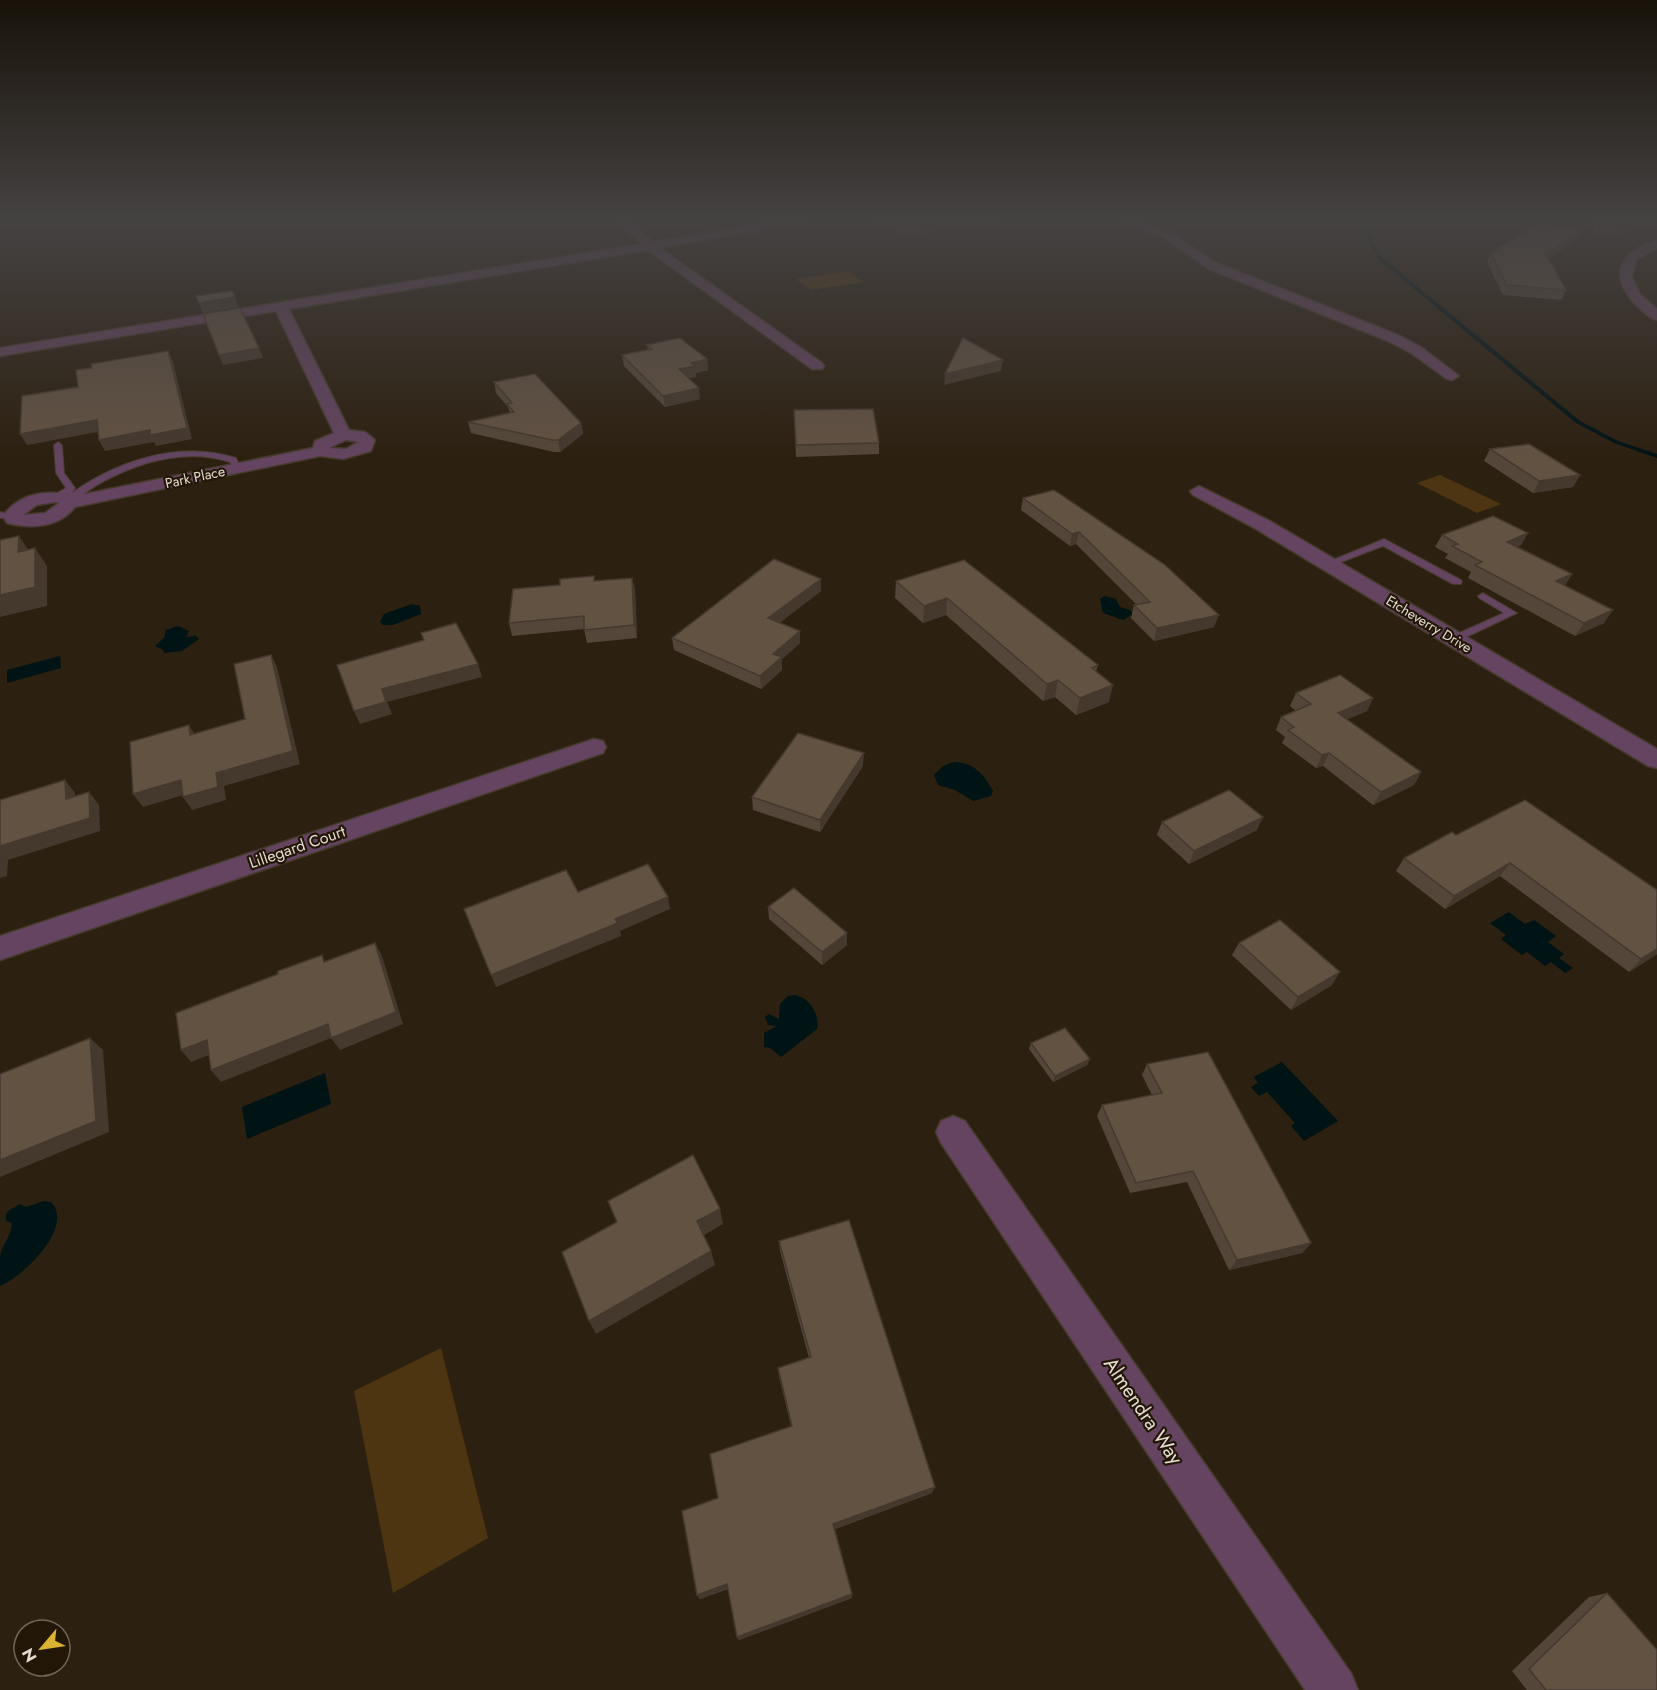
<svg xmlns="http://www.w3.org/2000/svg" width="1657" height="1690" font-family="Jost,sans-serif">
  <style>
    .green { fill: #4e3511 }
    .water { fill: #001315 }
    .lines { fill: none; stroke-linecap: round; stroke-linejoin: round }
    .stream { fill: #001315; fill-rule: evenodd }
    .lane-casing { stroke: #463a2b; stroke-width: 2 }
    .street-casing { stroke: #463a2b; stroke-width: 3 }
    .lane { fill: #644460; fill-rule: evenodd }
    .street { fill: #644460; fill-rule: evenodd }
    .wall { fill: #544739 }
    .shaded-wall { fill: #45392e }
    .building { fill: #625242; stroke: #45392e; stroke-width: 1.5 }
    .labels { text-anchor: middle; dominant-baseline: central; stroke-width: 4.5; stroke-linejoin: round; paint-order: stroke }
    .far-street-label { font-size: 14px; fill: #e4dcd2; stroke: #221607 }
    .street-label { font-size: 16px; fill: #e4dcd2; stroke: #221607 }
    .near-street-label { font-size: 20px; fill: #e4dcd2; stroke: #221607 }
  </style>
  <rect width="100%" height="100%" fill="#2c2010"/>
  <g class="green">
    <path d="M848 271 863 282 811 290 796 279Z"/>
    <path d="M1440 475 1501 504 1477 513 1417 483Z"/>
    <path d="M441 1348 488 1538 393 1593 354 1391Z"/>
  </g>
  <g class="water">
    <path d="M1105 596 1116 599 1120 607 1130 610 1133 614 1123 620 1103 613 1100 599Z"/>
    <path d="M412 604 420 606 421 614 393 625H383L380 622 384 614Z"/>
    <path d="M178 626 189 631 186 637 196 636 199 639 182 651 165 653 162 649 155 646 164 638 166 630Z"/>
    <path d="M60 656 61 668 7 683V670Z"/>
    <path d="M954 762C973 762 984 774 993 791L991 796 973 801 955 790 938 785 934 775 943 766Z"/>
    <path d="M1509 912 1525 924 1534 920 1556 936 1548 942 1564 954 1559 958 1573 968 1565 973 1551 962 1545 966 1527 952 1522 955 1501 939 1506 935 1490 923Z"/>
    <path d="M795 995C810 998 820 1014 817 1029L781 1057 770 1048 764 1047V1033L777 1026 768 1025 765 1017 769 1014 779 1019 780 1004 788 996Z"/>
    <path d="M1282 1062 1338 1121 1304 1141 1291 1126 1295 1123 1267 1092 1259 1096 1251 1087 1258 1083 1254 1077Z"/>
    <path d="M325 1073 331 1104 247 1139 242 1107Z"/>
    <path d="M44 1201 51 1202C75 1227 23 1277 0 1286 0 1277 0 1265 0 1256 2 1244 11 1238 12 1223L6 1221V1215L8 1211 20 1204 26 1207Z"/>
  </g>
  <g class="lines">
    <path class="stream" d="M1368 221H1372V242L1383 258 1580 421 1618 441 1657 454V458L1614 443 1576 423 1379 260 1368 242Z"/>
    <g class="lane-casing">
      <g id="lane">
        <path d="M58 442 62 445 64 473 75 488 72 493C118 460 181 440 236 458L241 468 234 470 230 462C188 448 142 461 104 481 92 487 80 498 68 503L63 500 70 494 57 499 52 496 66 488 56 473 54 445Z"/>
        <path d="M0 512 17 516 12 519 0 518Z"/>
        <path d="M1384 539 1461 580 1462 582 1461 584H1453L1383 546 1331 566 1323 564Z"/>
        <path d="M1483 593 1517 613 1458 641H1450V637L1504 613 1479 598 1478 596Z"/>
      </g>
    </g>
    <g class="street-casing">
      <g id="street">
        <path d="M618 221H630L653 242 780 221H808L660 248 822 363 824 366 822 369H812L648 250 289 309 349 430 365 432 375 440 371 451 343 459 320 456 75 507C59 528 31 529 7 523L3 516C19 492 49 489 75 496L313 448 315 441 334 433 276 311 0 356V348L641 244ZM346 440 358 442 346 449 329 448ZM55 502 59 503 45 513 23 515 37 505Z"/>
        <path d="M1119 221H1136L1171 233 1217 263 1398 335 1421 347 1459 376 1452 380 1447 379 1411 353 1388 341 1209 269 1163 237Z"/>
        <path d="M1657 241V248L1636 260 1632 277 1640 294 1657 309V320C1648 318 1641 309 1634 303 1607 273 1622 250 1657 241Z"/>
        <path d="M1199 486 1270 521 1657 749V768L1648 766 1256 529 1193 495 1190 491Z"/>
        <path d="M594 739 603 741 606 747 603 753 0 960V936Z"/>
        <path d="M953 1116 965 1121 1351 1673 1358 1690H1305L941 1143 936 1132 941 1121Z"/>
      </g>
    </g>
    <use href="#lane" class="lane"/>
    <use href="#street" class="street"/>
  </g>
  <g class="wall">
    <path d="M867 221H996V225H967L905 236 888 228 882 229Z"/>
    <path d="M1592 221H1657V226L1595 236Z"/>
    <path d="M1580 237 1548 259 1566 290 1561 300 1503 295 1487 262 1491 253Z"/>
    <path d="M647 345 707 359 708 370 696 373V377L689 378 700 399 665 407 624 366 622 355 648 350Z"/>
    <path d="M494 382 581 423 583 434 560 452H554L471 433 468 422 510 413 508 407 496 393Z"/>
    <path d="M794 410 879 443V454L796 457Z"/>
    <path d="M1490 449 1580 475 1573 487 1533 493 1484 461Z"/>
    <path d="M1054 490 1214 627 1154 641 1131 618 1134 605H1137L1076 544 1070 546 1021 510 1023 498Z"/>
    <path d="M1528 533 1521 545 1517 547 1572 574 1565 585 1604 623 1575 636 1468 578 1471 572 1445 558 1448 554 1435 547 1442 535Z"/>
    <path d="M964 560 1098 665 1096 671 1109 702 1076 715 1055 697 1043 701 946 615 923 623 895 598 896 581Z"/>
    <path d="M632 578 635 590 637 638 587 643 584 629 512 636 509 623 560 585Z"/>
    <path d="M821 579V591L779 623 800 643 782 659V670L761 689 674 650 672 638Z"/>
    <path d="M1296 693 1373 698 1367 711 1347 719 1421 772 1414 785 1373 805 1323 766 1316 768 1282 743 1285 737 1276 730 1281 717 1296 711 1290 706Z"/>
    <path d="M863 766 820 832 753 810 752 797Z"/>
    <path d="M1162 822 1257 830 1189 864 1157 835Z"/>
    <path d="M1456 835 1657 890V954L1629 972 1500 876 1445 909 1396 871 1404 858Z"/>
    <path d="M768 907 847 933V945L822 965 769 919Z"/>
    <path d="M1239 943 1332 985 1291 1010 1232 955Z"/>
    <path d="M1031 1043 1090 1059 1087 1065 1053 1082 1029 1049Z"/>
    <path d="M1147 1064 1311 1243 1302 1253 1229 1270 1187 1182 1130 1193 1097 1116 1102 1105 1152 1095 1142 1075Z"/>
    <path d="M779 1241 932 1493 835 1529 852 1594V1598L739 1640 737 1637 728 1589 700 1599 697 1595 718 1498 791 1426 779 1376 778 1368 809 1358 780 1251Z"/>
    <path d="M1607 1593 1657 1690H1527L1512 1671 1589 1597Z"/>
  </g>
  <g class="shaded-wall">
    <path d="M882 221H889L888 228 882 229Z"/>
    <path d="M944 221H968L967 225 905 236 906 228Z"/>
    <path d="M1635 221H1657V226L1595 236 1599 227Z"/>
    <path d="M1584 228 1580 237 1542 263 1546 254Z"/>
    <path d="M235 297 239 307 203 313 199 303Z"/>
    <path d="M259 348 263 358 223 365 219 355Z"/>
    <path d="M168 351 173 362 192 439 156 446 154 442 105 451 99 440Z"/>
    <path d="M707 359 708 370 696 373V377L680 380 679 369 691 363Z"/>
    <path d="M1003 360 1001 371 944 385 945 374Z"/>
    <path d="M699 388 700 399 665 407 663 396Z"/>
    <path d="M97 420 103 431 27 445 20 434Z"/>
    <path d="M581 423 583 434 560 452 558 440Z"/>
    <path d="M1580 475 1573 487 1533 493 1539 481Z"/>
    <path d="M1079 532 1076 544 1070 546 1072 534Z"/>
    <path d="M1528 533 1521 545 1500 554 1507 542Z"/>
    <path d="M19 536 31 554 18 552Z"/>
    <path d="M35 548 47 566V606L0 617V595Z"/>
    <path d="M1572 574 1564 587 1556 581Z"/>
    <path d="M632 578 635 590 637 638 634 625Z"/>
    <path d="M821 579V591L769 631 768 618Z"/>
    <path d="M947 598 946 615 923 623 924 606Z"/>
    <path d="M1613 610 1604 623 1575 636 1584 623Z"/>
    <path d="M1219 615 1214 627 1154 641 1157 628Z"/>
    <path d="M800 631V643L782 659V670L761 689 760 676 773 654Z"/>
    <path d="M271 655 277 667 300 764 224 786 226 800 192 810 183 797 216 773 293 751Z"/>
    <path d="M478 664 482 677 387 702 392 714 360 724 354 711 382 689Z"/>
    <path d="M1058 680 1055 697 1043 701 1047 684Z"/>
    <path d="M1113 685 1109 702 1076 715 1080 698Z"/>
    <path d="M1373 698 1367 711 1332 726 1338 713Z"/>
    <path d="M189 725 197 738 190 735Z"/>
    <path d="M864 753 863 766 820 832V820Z"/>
    <path d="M1329 753 1323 766 1316 768 1322 755Z"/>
    <path d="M1421 772 1414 785 1373 805 1381 792Z"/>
    <path d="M65 780 75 793 76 812 66 799Z"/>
    <path d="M181 780 190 793 143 807 133 794Z"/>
    <path d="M89 792 99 805 100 831 8 860 7 876 0 878V846Z"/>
    <path d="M1263 817 1257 830 1189 864 1194 851Z"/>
    <path d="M1510 863 1500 876 1445 909 1454 896Z"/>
    <path d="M668 897 670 909 620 931 621 936 496 987 491 975 615 919Z"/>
    <path d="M847 933V945L822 965V952Z"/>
    <path d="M375 943 382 956 403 1024 340 1050 331 1038Z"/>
    <path d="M1657 949V954L1629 972 1641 959Z"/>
    <path d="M1340 972 1332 985 1291 1010 1298 997Z"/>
    <path d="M328 1024 336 1036 221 1082 211 1070Z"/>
    <path d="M90 1038 103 1050 109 1132 0 1177V1160Z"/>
    <path d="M207 1040 217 1052 191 1062 181 1050Z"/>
    <path d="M1090 1059 1087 1065 1053 1082 1055 1076Z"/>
    <path d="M720 1209 723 1224 701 1237 697 1221Z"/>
    <path d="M1311 1243 1302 1253 1229 1270 1237 1260Z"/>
    <path d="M711 1251 715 1265 596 1334 589 1321Z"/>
    <path d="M935 1487 932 1493 833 1530V1524Z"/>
    <path d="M727 1584 729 1588 700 1599 697 1595Z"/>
    <path d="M852 1594V1598L739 1640 737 1637Z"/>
  </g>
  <g class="building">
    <path d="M892 221H944L906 228Z"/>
    <path d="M1598 221H1635L1599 227Z"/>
    <path d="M1537 224 1584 228 1546 254 1566 290 1507 285 1491 253Z"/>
    <path d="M232 291 235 297 199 303 196 296Z"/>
    <path d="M240 308 259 348 219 355 203 314Z"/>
    <path d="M680 338 707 359 691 363 695 366 679 369 699 388 663 396 622 355 652 349 647 345Z"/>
    <path d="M963 338 1003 360 945 374Z"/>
    <path d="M168 351 187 428 150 435V430L99 440 97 420 20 434 22 396 78 387 76 370 92 368 91 364Z"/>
    <path d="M535 374 581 423 558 440H552L468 422 514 412 507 404 512 403 494 382Z"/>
    <path d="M873 409 879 443 796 445 794 410Z"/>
    <path d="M1529 444 1580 475 1539 481 1490 449Z"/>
    <path d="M1054 490 1165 565 1219 615 1157 628 1134 605 1150 602 1079 532 1072 534 1023 498Z"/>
    <path d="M1493 516 1528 533 1507 542 1572 574 1556 581 1613 610 1584 623 1475 565 1482 562 1452 546 1458 544 1442 535Z"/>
    <path d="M19 536 18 552 35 548V587L0 595V540Z"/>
    <path d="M774 559 821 579 768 618 800 631 773 654 782 657 760 676 672 638Z"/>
    <path d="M964 560 1098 665 1092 668 1113 685 1080 698 1058 680 1047 684 947 598 924 606 896 581Z"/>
    <path d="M594 576V581L632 578 634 625 584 630V616L509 623 513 589 560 585V579Z"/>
    <path d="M456 623 478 664 382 689 386 702 354 711 337 665 424 640 421 633Z"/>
    <path d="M271 655 293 751 216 773 218 787 183 797 181 780 133 794 130 742 189 725 190 735 245 719 234 664Z"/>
    <path d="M1340 675 1373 698 1338 713 1421 772 1381 792 1329 753 1322 755 1288 730 1294 727 1281 717 1311 704 1296 693Z"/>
    <path d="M798 733 864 753 820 820 752 797Z"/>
    <path d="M65 780 66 799 89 792 90 818 0 846V800Z"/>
    <path d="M1229 790 1263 817 1194 851 1162 822Z"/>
    <path d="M1525 800 1657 890V949L1641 959 1510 863 1454 896 1404 858 1452 832 1456 835Z"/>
    <path d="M648 864 668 897 615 919 618 923 491 975 464 909 566 870 578 892Z"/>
    <path d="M794 888 847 933 822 952 768 907Z"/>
    <path d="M1280 920 1340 972 1298 997 1239 943Z"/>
    <path d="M375 943 396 1012 331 1038 328 1024 211 1070 207 1040 181 1050 176 1013 278 974V971L322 955 324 962Z"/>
    <path d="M1065 1028 1090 1059 1055 1076 1031 1043Z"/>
    <path d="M90 1038 96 1121 0 1160V1074Z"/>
    <path d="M1208 1052 1311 1243 1237 1260 1193 1171 1136 1183 1102 1105 1162 1093 1147 1064Z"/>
    <path d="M693 1155 720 1209 697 1221 711 1251 589 1321 562 1252 617 1222 608 1201Z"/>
    <path d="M849 1220 935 1487 833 1524 852 1594 737 1637 727 1584 697 1595 682 1511 718 1498 710 1454 792 1426 778 1368 811 1357 779 1241Z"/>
    <path d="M1607 1593 1657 1650V1690H1546L1529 1669Z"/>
  </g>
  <linearGradient id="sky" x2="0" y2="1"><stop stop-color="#181209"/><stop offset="0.48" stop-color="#454242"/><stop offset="1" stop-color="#454242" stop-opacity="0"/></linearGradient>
  <rect width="1657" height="458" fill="url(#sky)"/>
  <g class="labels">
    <g class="far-street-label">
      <text transform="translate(195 477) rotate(-12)">Park Place</text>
      <text transform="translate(1429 624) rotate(31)">Etcheverry Drive</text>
    </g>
    <g class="street-label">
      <text transform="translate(297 847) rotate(-19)">Lillegard Court</text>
    </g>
    <g class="near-street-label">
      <text transform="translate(1143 1411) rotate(56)">Almendra Way</text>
    </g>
  </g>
  <g transform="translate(42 1648) rotate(241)"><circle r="28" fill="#221607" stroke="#706558" stroke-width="1.5"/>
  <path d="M0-4.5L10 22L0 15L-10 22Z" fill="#dcb233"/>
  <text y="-9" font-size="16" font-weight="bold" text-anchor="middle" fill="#e4dcd2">N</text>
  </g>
</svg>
